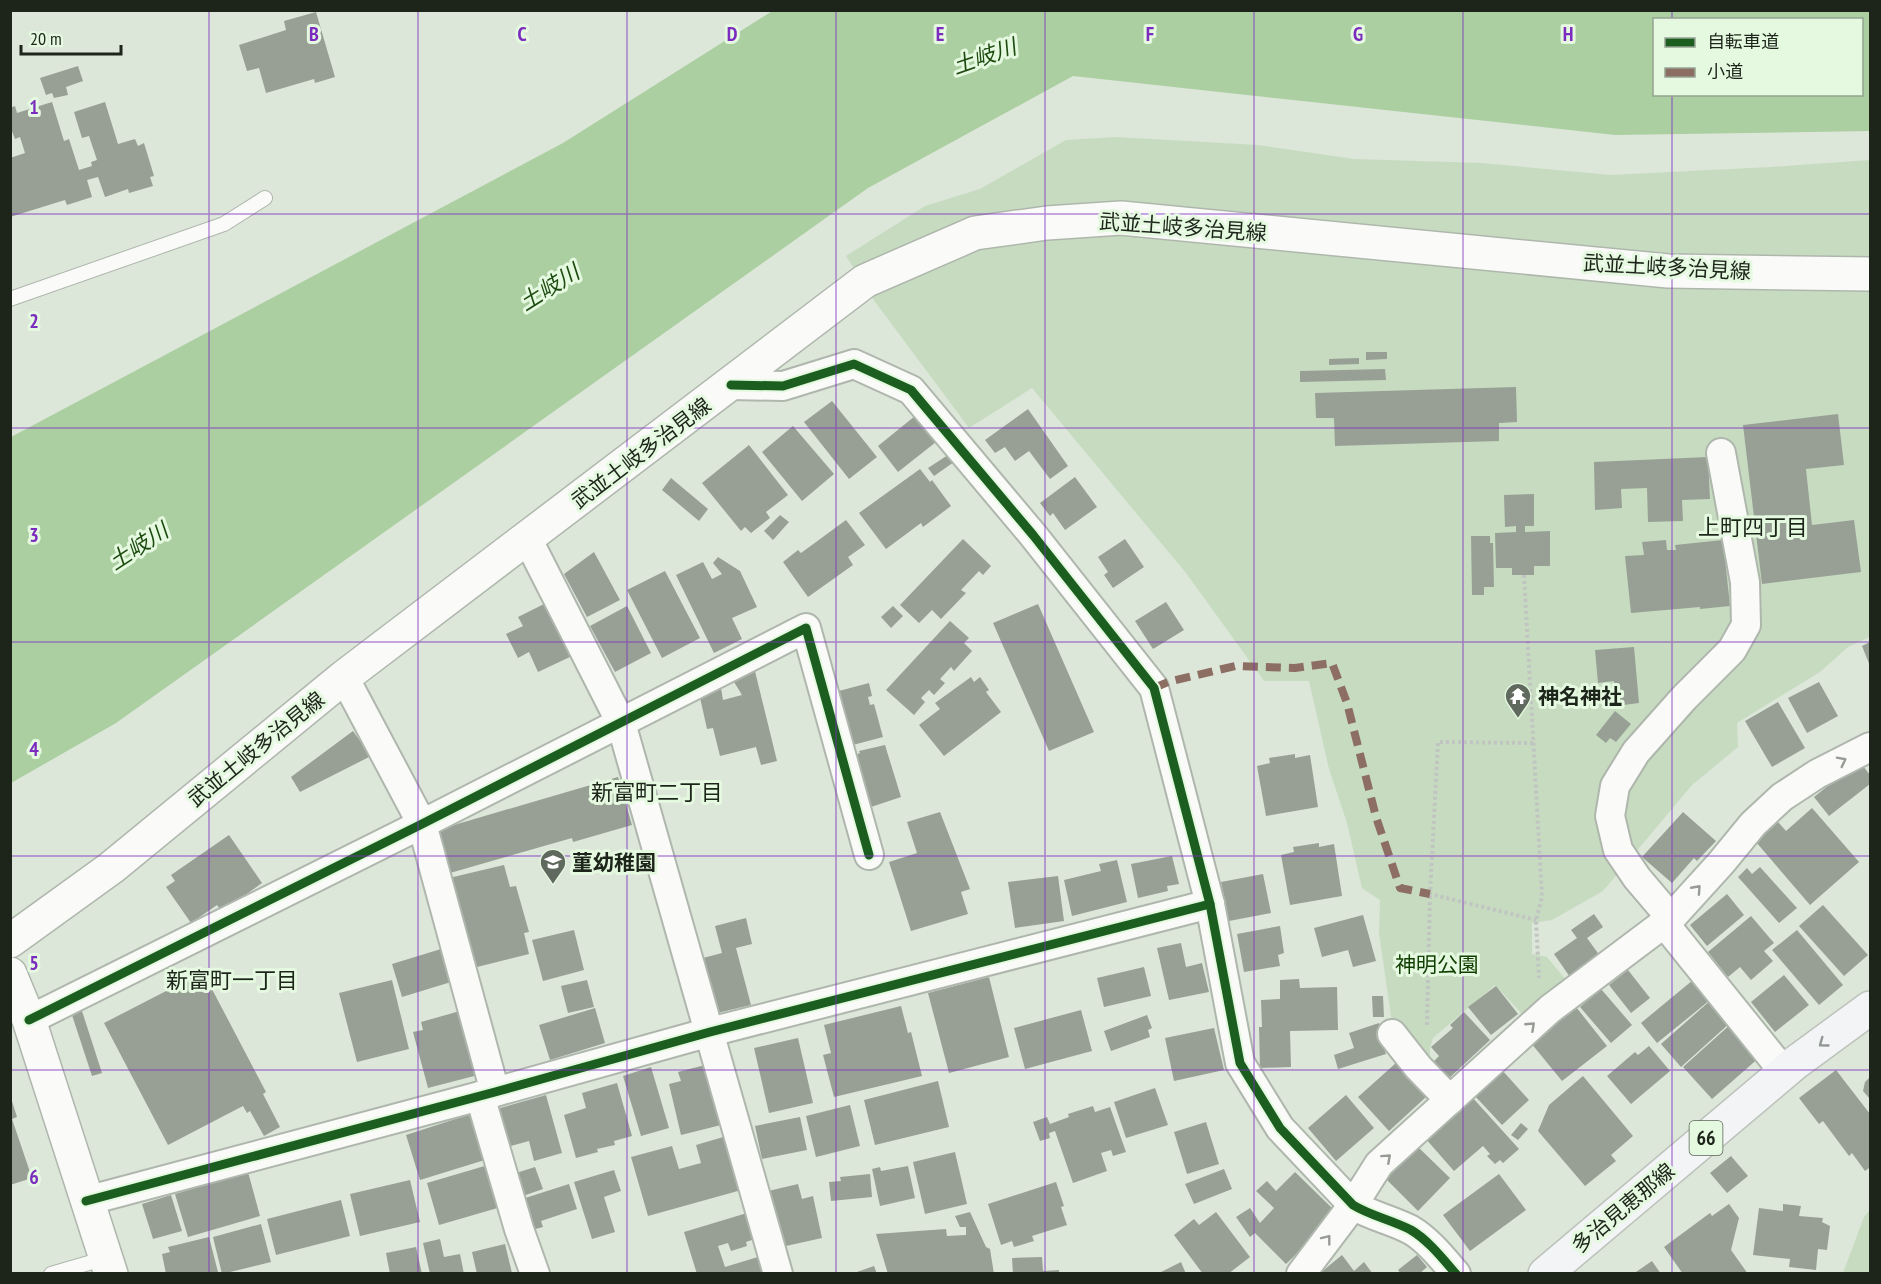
<svg xmlns="http://www.w3.org/2000/svg" width="1881" height="1284" font-family="'PT Sans Narrow','Noto Sans JP',sans-serif">
  <style>
    .green { fill: #c7dbc1 }
    .water { fill: #abcfa1; fill-rule: evenodd }
    .building { fill: #98a095 }
    .lines { fill: none; stroke-linecap: round; stroke-linejoin: round }
    .lane-casing { stroke: #afb7ad; stroke-width: 16 }
    .street-casing { stroke: #afb7ad; stroke-width: 32 }
    .secondary-casing { stroke: #afb7ad; stroke-width: 36 }
    .primary-casing { stroke: #bdc2bb; stroke-width: 36 }
    .path { stroke: #c1c5c1; stroke-width: 4; stroke-dasharray: 3 3; stroke-linecap: butt }
    .lane { stroke: #fafbf9; stroke-width: 14 }
    .street { stroke: #fafbf9; stroke-width: 28 }
    .secondary { stroke: #fafbf9; stroke-width: 33 }
    .primary { stroke: #f2f4f5; stroke-width: 33 }
    .quiet { stroke: #8d6e63; stroke-width: 8; stroke-dasharray: 15 8; stroke-linecap: butt }
    .cycleway-casing { stroke: #e5f9e0; stroke-width: 13 }
    .cycleway { stroke: #1b5e20; stroke-width: 9 }
    .oneway { stroke: #979b95 }
    .oneway2 { stroke: #929793 }
    .grid { fill: none; stroke: #7b2cbf; stroke-width: 1.5; stroke-opacity: 0.55 }
    .labels { text-anchor: middle; dominant-baseline: central; stroke-width: 6; stroke-linejoin: round; paint-order: stroke }
    .shield { fill: #e5f9e0; stroke: #596556; stroke-width: 1.5 }
    .shield-label { font-size: 20px; font-weight: bold; fill: #1d251b }
    .street-label { font-size: 21px; fill: #1d251b; stroke: #e5f9e0 }
    .poi-label { font-size: 21px; font-weight: bold; fill: #1d251b; stroke: #e5f9e0; text-anchor: start }
    .park-label { font-size: 21px; fill: #103e00; stroke: #e5f9e0 }
    .water-label { font-size: 22px; font-style: italic; fill: #1e4b10; stroke: #e5f9e0 }
    .neighbourhood-label { font-size: 22px; fill: #1d251b; stroke: #e5f9e0 }
    .grid-label { font-size: 20px; text-anchor: middle; font-weight: bold; fill: #7b2cbf; stroke: #e5f9e0; stroke-width: 6; stroke-linejoin: round; paint-order: stroke }
  </style>
  <rect width="100%" height="100%" fill="#dce6d9"/>
  <g class="green">
    <path d="M1116 137 1258 145 1354 159 1482 163 1611 175 1770 167 1870 160V637L1848 647 1820 672 1737 723 1738 747 1692 785 1603 891 1552 920 1532 923V954L1547 957 1565 979 1539 1002 1522 1014 1495 985 1433 1038 1430 1048V1058L1422 1054 1392 1023 1379 933 1380 900 1362 888 1347 823 1329 769 1309 681H1264L1186 573 1032 388 969 428 873 299 846 256 925 206 980 189 1066 140Z"/>
    <path d="M1870 1210V1273H1843L1864 1217Z"/>
  </g>
  <path class="water" d="M774 10 1870 11V131L1615 135 1073 76 868 188 116 723 11 783V437L563 143ZM1654 20H1862V94H1654Z"/>
  <g class="building">
    <path d="M316 12 335 77 315 83 314 79 266 93 259 68 247 71 239 45 286 30 284 21Z"/>
    <path d="M78 66 83 81 66 87 68 95 54 98 52 93 46 95 40 78Z"/>
    <path d="M52 102 64 141 69 139 79 170 92 166 91 162 97 160 89 136 82 138 74 112 105 102 118 144 135 139 138 146 144 143 154 176 150 177 153 186 129 193 128 189 105 197 98 177 87 180 92 197 67 205 65 200 10 217V158L25 153 20 137 15 139 10 126V108L15 106 17 113Z"/>
    <path d="M1366 352H1387V359L1366 360Z"/>
    <path d="M1359 358V364L1329 365V359Z"/>
    <path d="M1385 369 1386 380 1300 382V371Z"/>
    <path d="M1516 387 1517 422 1499 423V441L1335 446 1334 418H1316L1315 393Z"/>
    <path d="M832 401 877 457 849 479 804 422Z"/>
    <path d="M1028 409 1068 466 1050 479 1029 451 1015 461 1005 447 995 453 985 440Z"/>
    <path d="M1838 414 1844 465 1806 469 1812 525 1854 520 1861 572 1762 584 1743 425Z"/>
    <path d="M915 416 936 442 898 472 878 446Z"/>
    <path d="M793 426 834 474 802 501 762 452Z"/>
    <path d="M749 445 788 495 766 512 770 518 751 533 745 527 741 531 702 483Z"/>
    <path d="M948 455 954 462 934 476 928 468Z"/>
    <path d="M1708 457 1710 499 1682 500 1683 521 1648 522 1647 488 1621 489 1622 508 1595 510 1594 462Z"/>
    <path d="M920 469 930 482 932 480 951 506 923 527 921 523 886 549 859 513Z"/>
    <path d="M1075 477 1097 507 1065 530 1053 513 1050 516 1040 503Z"/>
    <path d="M671 478 708 509 699 521 662 490Z"/>
    <path d="M1534 494V526H1525V532L1550 531V566H1534V575H1512V568H1496L1495 533 1516 532V526L1505 527 1504 495Z"/>
    <path d="M780 515 789 522 773 540 764 531Z"/>
    <path d="M846 520 865 545 848 557 853 565 808 597 783 562 798 550 801 553Z"/>
    <path d="M1471 536H1490V543H1493L1494 587H1484V595H1472Z"/>
    <path d="M963 539 991 566 983 575 979 571 961 590 966 593 941 619 932 610 919 623 900 605Z"/>
    <path d="M1125 539 1144 567 1113 588 1104 575 1108 572 1098 557Z"/>
    <path d="M1666 540 1667 550H1676L1675 545 1723 540 1730 606 1700 609V607L1631 613 1625 556 1644 555 1642 542Z"/>
    <path d="M594 552 620 600 587 617 564 574Z"/>
    <path d="M718 557 740 571 757 607 732 618 742 639 714 653 676 575 703 562 712 579 722 574 713 563Z"/>
    <path d="M665 571 700 638 662 658 627 590Z"/>
    <path d="M1166 602 1184 630 1153 649 1135 621Z"/>
    <path d="M546 603 572 656 538 672 529 652 518 658 506 634 523 626 518 617Z"/>
    <path d="M1038 604 1094 732 1049 751 993 623Z"/>
    <path d="M627 606 651 653 615 672 590 626Z"/>
    <path d="M893 606 903 616 891 628 881 617Z"/>
    <path d="M950 621 969 638 964 643 972 651 954 671 951 667 940 679 945 683 934 695 929 690 921 698 925 702 914 715 886 690Z"/>
    <path d="M1870 642V666L1862 646Z"/>
    <path d="M1634 647 1639 703 1616 706 1614 681 1598 683 1595 650Z"/>
    <path d="M753 663 777 761 761 765 756 747 720 756 713 728 707 729 699 693 721 688 723 700 742 695 731 677Z"/>
    <path d="M971 677 974 682 980 677 989 690 986 692 1001 712 944 756 919 725 940 709 935 703Z"/>
    <path d="M1819 682 1838 716 1807 733 1788 698Z"/>
    <path d="M869 683 872 696 868 697 870 705 874 704 883 737 849 746 835 692Z"/>
    <path d="M1778 702 1805 748 1772 767 1745 721Z"/>
    <path d="M1615 711 1631 724 1616 742 1610 738 1606 743 1596 735Z"/>
    <path d="M353 731 371 756 300 792 291 777Z"/>
    <path d="M885 745 901 797 871 807 855 755 860 753 859 751Z"/>
    <path d="M1295 754V758L1310 755 1318 807 1266 816 1257 766 1270 763 1269 758Z"/>
    <path d="M1859 761 1870 775V784L1829 816 1814 797Z"/>
    <path d="M618 777 632 825 573 842 572 838 450 873 437 830Z"/>
    <path d="M1812 808 1859 862 1810 905 1756 842 1778 822 1786 831Z"/>
    <path d="M940 812 970 889 961 892 968 914 911 931 889 862 917 853 907 822Z"/>
    <path d="M1683 812 1716 841 1697 861 1694 858 1672 883 1642 857Z"/>
    <path d="M229 835 262 883 222 912 217 905 191 923 166 887 175 881 171 875Z"/>
    <path d="M1319 843V847L1334 844 1342 896 1290 905 1281 855 1294 852 1293 847Z"/>
    <path d="M1172 856 1179 884 1167 886 1168 891 1138 898 1131 864Z"/>
    <path d="M1117 860 1127 902 1072 916 1064 880 1101 871 1099 864Z"/>
    <path d="M504 865 510 887 516 886 529 932 524 933 529 954 473 968 449 878Z"/>
    <path d="M1760 867 1797 908 1779 923 1738 877 1747 868 1752 874Z"/>
    <path d="M1263 874 1271 913 1229 921 1221 882Z"/>
    <path d="M1058 876 1064 921 1015 928 1008 882Z"/>
    <path d="M1727 894 1744 915 1707 946 1690 925Z"/>
    <path d="M1823 905 1868 955 1844 976 1799 926Z"/>
    <path d="M1594 914 1603 927 1587 938 1600 956 1570 977 1554 954 1577 938 1571 930Z"/>
    <path d="M1363 915 1376 961 1353 967 1348 950 1322 957 1314 928Z"/>
    <path d="M1751 916 1774 943 1764 951 1773 961 1751 980 1740 967 1728 977 1708 952Z"/>
    <path d="M746 918 752 944 736 948 751 1005 717 1013 703 958 722 953 715 926Z"/>
    <path d="M1280 926 1284 953 1278 955 1280 966 1244 972 1237 934Z"/>
    <path d="M574 930 584 970 543 981 532 940Z"/>
    <path d="M1797 930 1843 985 1819 1005 1772 950Z"/>
    <path d="M1181 943 1186 967 1202 963 1209 992 1169 1000 1157 948Z"/>
    <path d="M441 949 451 982 402 997 392 964Z"/>
    <path d="M1144 967 1151 996 1104 1007 1097 978Z"/>
    <path d="M1628 970 1650 998 1631 1013 1609 985Z"/>
    <path d="M203 972 266 1092 263 1094 280 1127 264 1136 250 1111 247 1113 243 1106 168 1145 104 1023Z"/>
    <path d="M1784 975 1809 1005 1775 1032 1751 1002Z"/>
    <path d="M989 977 1009 1057 949 1073 928 993Z"/>
    <path d="M1299 979 1300 988 1337 987 1338 1030 1290 1031 1291 1067 1260 1068 1259 1027H1262L1261 1000 1280 999V980Z"/>
    <path d="M392 980 409 1049 357 1062 339 993Z"/>
    <path d="M587 980 594 1007 568 1013 561 986Z"/>
    <path d="M1693 980 1710 1000 1657 1043 1641 1023Z"/>
    <path d="M1496 986 1518 1014 1491 1035 1468 1007Z"/>
    <path d="M1601 989 1632 1025 1611 1043 1580 1007Z"/>
    <path d="M1372 996H1383L1384 1017H1373Z"/>
    <path d="M1711 1000 1731 1022 1681 1067 1661 1044Z"/>
    <path d="M901 1006 908 1033 911 1032 922 1076 834 1097 823 1055 831 1053 824 1025Z"/>
    <path d="M1576 1007 1607 1046 1562 1081 1531 1043Z"/>
    <path d="M595 1008 605 1043 550 1060 539 1025Z"/>
    <path d="M1081 1010 1092 1051 1025 1069 1014 1028Z"/>
    <path d="M82 1011 102 1073 92 1076 72 1015Z"/>
    <path d="M460 1011 478 1075 428 1088 413 1032 423 1030 421 1022Z"/>
    <path d="M1464 1012 1490 1040 1447 1080 1432 1063 1439 1056 1431 1047 1453 1028 1450 1025Z"/>
    <path d="M1147 1015 1152 1028 1148 1030 1150 1037 1111 1051 1104 1031Z"/>
    <path d="M1379 1023 1385 1043 1383 1044 1386 1054 1338 1069 1334 1055 1354 1048 1349 1033Z"/>
    <path d="M1732 1023 1761 1056 1712 1099 1683 1067Z"/>
    <path d="M1214 1028 1224 1070 1174 1081 1165 1038Z"/>
    <path d="M798 1038 813 1103 769 1113 754 1048Z"/>
    <path d="M1649 1046 1670 1071 1631 1104 1607 1076 1635 1052 1638 1055Z"/>
    <path d="M1396 1063 1426 1097 1389 1131 1358 1097Z"/>
    <path d="M705 1065 721 1125 681 1135 669 1084 681 1081 678 1072Z"/>
    <path d="M651 1067 669 1128 641 1136 623 1076Z"/>
    <path d="M1502 1070 1529 1100 1502 1125 1474 1095Z"/>
    <path d="M1836 1070 1870 1114V1171L1869 1168 1865 1171 1852 1153 1849 1156 1823 1121 1819 1124 1799 1098Z"/>
    <path d="M1583 1076 1633 1136 1611 1155 1616 1161 1585 1186 1538 1131 1549 1105Z"/>
    <path d="M1870 1077V1099L1863 1091 1865 1082Z"/>
    <path d="M938 1081 949 1127 875 1145 864 1100Z"/>
    <path d="M617 1083 632 1136 614 1141 615 1145 597 1149 598 1152 576 1158 564 1115 586 1108 582 1093Z"/>
    <path d="M1155 1088 1168 1125 1126 1138 1114 1102Z"/>
    <path d="M546 1095 562 1153 534 1161 529 1141 503 1148 493 1110Z"/>
    <path d="M1346 1095 1374 1128 1336 1161 1308 1128Z"/>
    <path d="M1472 1097 1519 1149 1503 1163 1500 1160 1495 1164 1487 1156 1490 1154 1483 1146 1454 1171 1425 1138Z"/>
    <path d="M11 1098 17 1117 12 1119 32 1178 10 1185Z"/>
    <path d="M850 1105 860 1146 816 1157 806 1116Z"/>
    <path d="M1093 1106 1095 1112 1110 1107 1126 1152 1113 1156 1111 1150 1101 1153 1107 1171 1073 1183 1055 1131 1049 1133 1050 1138 1040 1141 1033 1122 1047 1117 1050 1124 1069 1117 1068 1114Z"/>
    <path d="M474 1113 488 1159 420 1180 406 1135Z"/>
    <path d="M800 1117 807 1150 762 1159 755 1126Z"/>
    <path d="M1206 1122 1219 1164 1187 1174 1174 1132Z"/>
    <path d="M1521 1123 1528 1129 1518 1140 1511 1135Z"/>
    <path d="M730 1135 745 1189 648 1216 631 1157 672 1146 679 1169 701 1163 696 1145Z"/>
    <path d="M1418 1147 1450 1178 1418 1211 1386 1179Z"/>
    <path d="M955 1152 967 1204 925 1214 913 1162Z"/>
    <path d="M1731 1156 1748 1176 1727 1193 1710 1173Z"/>
    <path d="M488 1165 501 1207 439 1225 427 1183Z"/>
    <path d="M908 1166 915 1198 880 1206 872 1169 880 1167 881 1171Z"/>
    <path d="M535 1167 543 1189 520 1197 513 1174Z"/>
    <path d="M1224 1169 1232 1189 1194 1204 1185 1184Z"/>
    <path d="M614 1170 621 1191 604 1197 615 1232 592 1239 574 1182Z"/>
    <path d="M248 1172 260 1216 188 1237 175 1194Z"/>
    <path d="M1295 1172 1333 1209 1334 1217 1286 1264 1255 1233 1250 1237 1236 1217 1250 1208 1260 1223 1274 1208 1256 1191 1267 1181 1276 1191Z"/>
    <path d="M870 1174 872 1197 831 1201 829 1182 841 1181 840 1177Z"/>
    <path d="M1499 1174 1526 1210 1470 1251 1443 1215Z"/>
    <path d="M410 1180 420 1222 360 1236 350 1194Z"/>
    <path d="M1056 1182 1064 1206 1061 1207 1067 1225 1032 1236 1034 1241 1014 1247 1012 1241 1001 1245 988 1204Z"/>
    <path d="M569 1184 577 1209 541 1221 543 1227 528 1231 519 1200Z"/>
    <path d="M798 1184 802 1199 813 1196 822 1238 777 1248 764 1192Z"/>
    <path d="M171 1195 182 1231 153 1239 142 1204Z"/>
    <path d="M341 1200 350 1236 276 1255 267 1219Z"/>
    <path d="M1729 1204 1739 1218 1731 1250 1748 1274H1683L1664 1247 1710 1213 1712 1216Z"/>
    <path d="M1783 1204 1801 1206 1799 1216 1823 1218 1822 1222 1830 1226 1827 1250 1818 1249 1816 1270 1789 1267 1790 1259 1753 1255 1759 1208 1783 1211Z"/>
    <path d="M970 1212 986 1247 990 1249 994 1274H888L876 1234 946 1229 947 1236 966 1235V1227H960L955 1216Z"/>
    <path d="M1216 1212 1250 1257 1228 1274H1203L1174 1235 1194 1219 1199 1225Z"/>
    <path d="M747 1213 755 1239 746 1242 747 1246 731 1251 728 1243 718 1246 725 1267 761 1256 766 1274H697L684 1232Z"/>
    <path d="M261 1224 271 1262 222 1274 213 1237Z"/>
    <path d="M209 1237 218 1272 166 1274 162 1254 170 1252 168 1247Z"/>
    <path d="M440 1239 444 1257 460 1254 464 1274H430L423 1243Z"/>
    <path d="M505 1244 512 1273 477 1274 472 1252Z"/>
    <path d="M416 1247 422 1274H390L386 1253Z"/>
    <path d="M1342 1255 1354 1271 1364 1262 1373 1274H1319Z"/>
    <path d="M1417 1255 1427 1267 1419 1274H1401L1398 1270Z"/>
    <path d="M1042 1257 1043 1271 1059 1270V1274H1013L1012 1258Z"/>
    <path d="M1652 1261 1661 1274H1633Z"/>
    <path d="M1181 1262 1186 1274H1157Z"/>
    <path d="M874 1266 877 1274H854V1273Z"/>
  </g>
  <g class="lines">
    <g class="lane-casing">
      <g id="lane">
        <path d="M10 299 224 224 265 198"/>
        <path d="M51 1274 106 1258"/>
      </g>
    </g>
    <g class="street-casing">
      <g id="street">
        <path d="M731 385 783 386 854 364 911 390 1033 535 1154 688 1210 904 1240 1063 1280 1128 1353 1205C1371 1216 1392 1220 1411 1230 1428 1240 1443 1259 1456 1274"/>
        <path d="M527 538 621 723 778 1274"/>
        <path d="M344 677 422 824 495 1092"/>
        <path d="M1671 918 1637 878 1618 850 1610 816 1615 786 1636 752 1684 698 1732 650 1746 625 1745 582 1721 453"/>
        <path d="M1664 923 1784 1072"/>
        <path d="M29 1020 422 824 806 628 869 855"/>
        <path d="M1392 1034 1418 1067 1450 1100"/>
        <path d="M480 1096 519 1229 535 1274"/>
        <path d="M86 1201 495 1092 710 1032 1210 904"/>
        <path d="M1301 1274 1353 1205 1379 1164 1550 1009 1671 918 1721 863 1753 824 1782 797 1817 774 1870 747"/>
      </g>
    </g>
    <g class="secondary-casing">
      <g id="secondary">
        <path d="M10 941 111 868 344 677 865 281 975 233 1047 223 1121 218 1668 271 1870 274"/>
        <path d="M10 974 29 1020 111 1274"/>
      </g>
    </g>
    <g class="primary-casing">
      <path id="primary" d="M1545 1274 1795 1063 1870 1008"/>
    </g>
    <g class="path">
      <path d="M1524 575 1542 897 1536 920 1539 978"/>
      <path d="M1533 743 1438 742 1430 894 1536 920"/>
      <path d="M1427 1025 1430 894"/>
    </g>
    <use href="#lane" class="lane"/>
    <use href="#street" class="street"/>
    <use href="#secondary" class="secondary"/>
    <use href="#primary" class="primary"/>
    <path class="quiet" d="M1154 688 1168 682 1235 666 1295 668 1332 663 1347 703 1376 817 1400 888 1430 894"/>
    <g class="cycleway-casing">
      <g id="cycleway">
        <path d="M731 385 783 386 854 364 911 390 1033 535 1154 688 1210 904 1240 1063 1280 1128 1353 1205C1371 1216 1392 1220 1411 1230 1428 1240 1443 1259 1456 1274"/>
        <path d="M29 1020 422 824 806 628 869 855"/>
        <path d="M86 1201 495 1092 710 1032 1210 904"/>
      </g>
    </g>
    <use href="#cycleway" class="cycleway"/>
  </g>
  <defs><path id="oneway-chevron" d="M-2-3.5L2.5 0L-2 3.5" fill="none" stroke-width="1.6" stroke-linecap="round" stroke-linejoin="round" transform="scale(1.5)"/></defs>
  <g class="oneway">
    <use href="#oneway-chevron" transform="translate(1842 761) rotate(-27)"/>
    <use href="#oneway-chevron" transform="translate(1697 889) rotate(-48)"/>
    <use href="#oneway-chevron" transform="translate(1531 1026) rotate(-43)"/>
    <use href="#oneway-chevron" transform="translate(1387 1158) rotate(-42)"/>
    <use href="#oneway-chevron" transform="translate(1327 1239) rotate(-52)"/>
  </g>
  <use class="oneway2" href="#oneway-chevron" transform="translate(1823 1043) rotate(144)"/>
  <path class="grid" d="M209 10V1274M418 10V1274M627 10V1274M836 10V1274M1045 10V1274M1254 10V1274M1463 10V1274M1672 10V20M1672 94V1274M10 214H1870M10 428H1870M10 642H1870M10 856H1870M10 1070H1870"/>
  <defs>
    <g id="temple-pin" transform="scale(1.35)"><path d="M0 17L-7.5 6A9.5 9.5 0 1 1 7.5 6Z" fill="#60695e" stroke="#e5f9e0"/><path d="M0-6L5-2H3V0L6.5 2.5H4V6H1.5V3h-3V6H-4V2.5H-6.5L-3 0V-2H-5Z" fill="#fff"/></g>
    <g id="school-pin" transform="scale(1.35)"><path d="M0 17L-7.5 6A9.5 9.5 0 1 1 7.5 6Z" fill="#60695e" stroke="#e5f9e0"/><path d="M0-5L7-2L0 1L-7-2ZM-4 1L0 2.5L4 1V4Q0 6-4 4Z" fill="#fff"/></g>
  </defs>
  <g fill-rule="evenodd">
    <use href="#temple-pin" x="1518" y="696"/>
    <use href="#school-pin" x="553" y="862"/>
  </g>
  <g class="labels">
    <rect class="shield" x="1689.5" y="1121" width="33" height="34" rx="4.5"/>
    <g class="shield-label">
      <text x="1706" y="1138">66</text>
    </g>
    <g class="street-label">
      <text transform="translate(1183 227) rotate(4)">武並土岐多治見線</text>
      <text transform="translate(1667 267) rotate(3)">武並土岐多治見線</text>
      <text transform="translate(641 453) rotate(-37)">武並土岐多治見線</text>
      <text transform="translate(256 749) rotate(-39)">武並土岐多治見線</text>
      <text transform="translate(1623 1208) rotate(-40)">多治見恵那線</text>
    </g>
    <g class="poi-label">
      <text x="1538" y="696">神名神社</text>
      <text x="572" y="862">菫幼稚園</text>
    </g>
    <g class="park-label">
      <text x="1437" y="964">神明公園</text>
    </g>
    <g class="water-label">
      <text transform="translate(984 56) rotate(-19)">土岐川</text>
      <text transform="translate(549 287) rotate(-32)">土岐川</text>
      <text transform="translate(138 546) rotate(-33)">土岐川</text>
    </g>
    <g class="neighbourhood-label">
      <text x="1753" y="527">上町四丁目</text>
      <text x="657" y="792">新富町二丁目</text>
      <text x="232" y="980">新富町一丁目</text>
    </g>
  </g>
  <g class="grid-label">
    <text x="314" y="41">B</text>
    <text x="522" y="41">C</text>
    <text x="732" y="41">D</text>
    <text x="940" y="41">E</text>
    <text x="1150" y="41">F</text>
    <text x="1358" y="41">G</text>
    <text x="1568" y="41">H</text>
    <text x="34" y="114">1</text>
    <text x="34" y="328">2</text>
    <text x="34" y="542">3</text>
    <text x="34" y="756">4</text>
    <text x="34" y="970">5</text>
    <text x="34" y="1184">6</text>
  </g>
  <rect width="1881" height="1284" fill="none" stroke="#1d251b" stroke-width="24"/>
  <rect x="1653" y="18" width="210" height="78" fill="#e5f9e0" stroke="#95a491" stroke-width="1.5"/>
  <rect x="1665" y="38" width="30" height="9" fill="#1b5e20" stroke="#95a491" stroke-width="1.5"/>
  <text x="1707" y="48" font-size="18" fill="#1d251b">自転車道</text>
  <rect x="1665" y="68" width="30" height="9" fill="#8d6e63" stroke="#95a491" stroke-width="1.5"/>
  <text x="1707" y="78" font-size="18" fill="#1d251b">小道</text>
  <path d="M21 45v9h100v-9" fill="none" stroke="#1d251b" stroke-width="3"/>
  <text x="30" y="45" font-size="18" fill="#1d251b" stroke="#e5f9e0" stroke-width="4.5" paint-order="stroke">20 m</text>
</svg>
